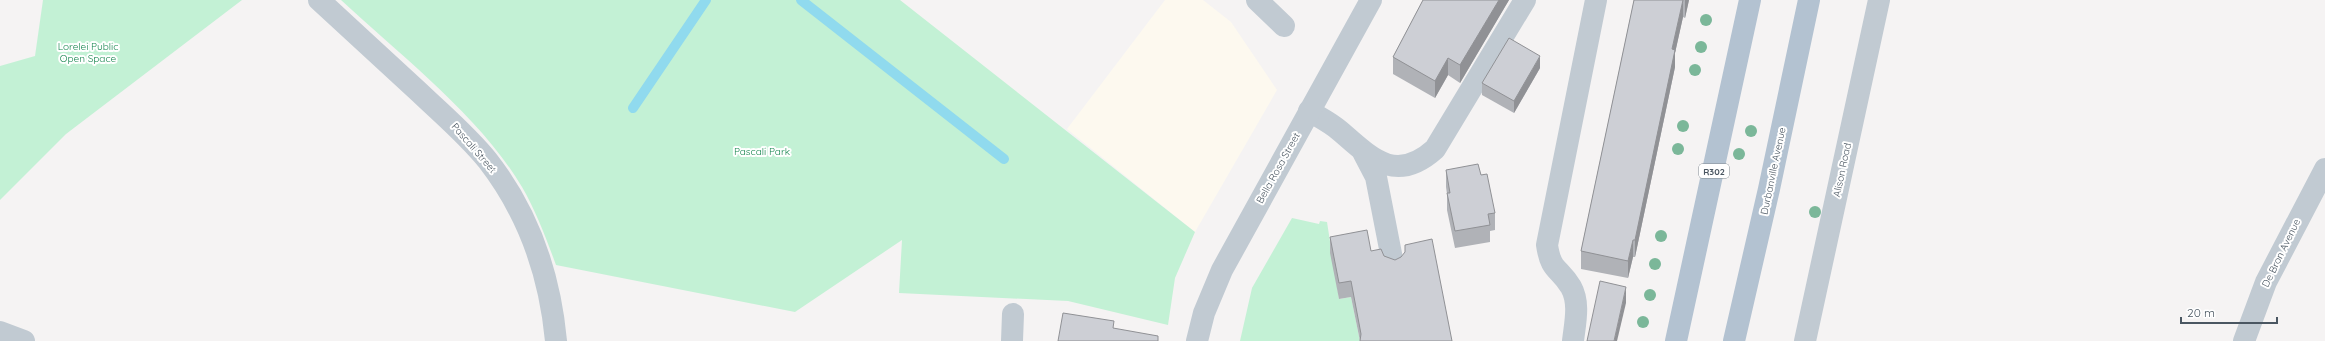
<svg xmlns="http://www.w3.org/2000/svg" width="2325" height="341" font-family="Quicksand,sans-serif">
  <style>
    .commercial { fill: #fdf9ef }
    .green { fill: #c3f1d5 }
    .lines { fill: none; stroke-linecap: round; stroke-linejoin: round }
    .stream { stroke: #90daee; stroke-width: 10 }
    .minor { stroke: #c1cad2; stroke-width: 22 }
    .major { stroke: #b3c2d1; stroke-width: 22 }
    .tree { fill: #7bb799 }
    .wall { fill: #b0b2b7 }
    .shaded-wall { fill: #909195 }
    .building { fill: #cdcfd5; stroke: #909195 }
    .labels { text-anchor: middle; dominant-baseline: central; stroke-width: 4; stroke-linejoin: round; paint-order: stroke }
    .shield { fill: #fff; stroke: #808990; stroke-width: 1 }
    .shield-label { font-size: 9px; font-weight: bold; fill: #4a5661 }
    .park-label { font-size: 10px; fill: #17864f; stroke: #fff }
    .street-label { font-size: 10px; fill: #4a5661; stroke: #fff }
  </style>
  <rect width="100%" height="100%" fill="#f5f3f3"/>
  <path class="commercial" d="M1165 0H1203L1231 22 1277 90 1195 232 1067 129Z"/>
  <g class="green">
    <path d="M43 0H242L66 134 0 200V66L35 56Z"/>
    <path d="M341 0H900L1195 232 1175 278 1168 325 1068 301 899 293 902 240 795 312 556 265C546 238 536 211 522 187 480 116 401 56 341 0Z"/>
    <path d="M1292 218 1319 224 1320 221 1327 222 1339 299 1351 297 1360 341H1240L1252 288Z"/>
  </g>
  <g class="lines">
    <g class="stream">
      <path d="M801 0 1004 159"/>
      <path d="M633 108 706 0"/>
    </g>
    <g class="minor">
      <path d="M319 0C353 31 386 62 420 93 443 115 468 136 488 161 529 214 550 276 556 341"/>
      <path d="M1257 0 1284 26"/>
      <path d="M1309 111C1319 117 1331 123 1340 131 1372 159 1396 184 1435 149L1525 0"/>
      <path d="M1364 154 1376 177 1393 264"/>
      <path d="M0 332 24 341"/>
      <path d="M1012 341 1013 314"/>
      <path d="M1197 341 1204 313 1222 270 1371 0"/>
      <path d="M1573 341C1575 323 1580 303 1571 287 1559 267 1551 272 1547 245L1596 0"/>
      <path d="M1805 341 1879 0"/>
      <path d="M2244 341 2266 282 2325 169"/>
    </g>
    <g class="major">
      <path d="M1676 341 1750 0"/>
      <path d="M1734 341 1769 189 1809 0"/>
    </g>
  </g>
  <g class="tree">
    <circle cx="1706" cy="20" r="6"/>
    <circle cx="1701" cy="47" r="6"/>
    <circle cx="1695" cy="70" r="6"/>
    <circle cx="1683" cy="126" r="6"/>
    <circle cx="1751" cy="131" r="6"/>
    <circle cx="1678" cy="149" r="6"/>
    <circle cx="1739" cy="154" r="6"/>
    <circle cx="1815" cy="212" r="6"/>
    <circle cx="1661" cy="236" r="6"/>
    <circle cx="1655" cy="264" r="6"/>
    <circle cx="1650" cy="295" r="6"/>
    <circle cx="1643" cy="322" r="6"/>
  </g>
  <g class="wall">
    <path d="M1423 0H1509L1460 83 1448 75 1435 98 1393 74V57Z"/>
    <path d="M1634 0H1689L1685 18 1683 17 1675 53V67L1635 257H1633L1628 278 1581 269V251Z"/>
    <path d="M1540 68 1514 113 1482 95V83Z"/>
    <path d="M1446 170 1481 175 1495 213V230L1490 231V242L1455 248 1447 210V194L1446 187Z"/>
    <path d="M1330 237 1384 256 1360 341 1351 297 1339 299 1330 253Z"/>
  </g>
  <g class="shaded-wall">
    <path d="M1499 0H1509L1460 83V65Z"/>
    <path d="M1683 0V17L1675 53V67L1635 257V240L1672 49Z"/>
    <path d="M1685 0H1689L1685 18Z"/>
    <path d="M1540 56V68L1514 113V101Z"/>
    <path d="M1448 58V75L1435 98V81Z"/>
    <path d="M1633 240V257L1628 278V261Z"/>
    <path d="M1626 287V303L1617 341H1614Z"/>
  </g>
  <g class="building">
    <path d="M1423 0H1499L1460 65 1448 58 1435 81 1393 57Z"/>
    <path d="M1634 0H1683L1672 49 1675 50 1635 240H1633L1628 261 1581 251Z"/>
    <path d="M1509 38 1540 56 1514 101 1482 83Z"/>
    <path d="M1478 164 1481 175 1487 174 1495 213 1488 214 1490 225 1455 231 1447 193H1450L1446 170Z"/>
    <path d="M1367 230 1371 251 1381 249 1384 256 1395 260 1401 257 1405 252V245L1432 239 1452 341H1360L1361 334 1351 281 1339 283 1330 237Z"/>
    <path d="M1600 281 1626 287 1614 341H1587Z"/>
    <path d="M1063 313 1114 321 1113 328 1158 336V341H1058Z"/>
  </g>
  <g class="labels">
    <rect class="shield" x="1699" y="164" width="30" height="14" rx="3"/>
    <g class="shield-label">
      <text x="1714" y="171">R302</text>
    </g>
    <g class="park-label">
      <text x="88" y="46">Lorelei Public<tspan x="88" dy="12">Open Space</tspan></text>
      <text x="762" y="151">Pascali Park</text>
    </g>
    <g class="street-label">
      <text transform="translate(474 148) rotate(49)">Pascali Street</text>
      <text transform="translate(1278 168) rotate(-61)">Bella Rosa Street</text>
      <text transform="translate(1842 170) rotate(-78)">Alison Road</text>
      <text transform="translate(1773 171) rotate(-78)">Durbanville Avenue</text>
      <text transform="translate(2281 253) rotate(-64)">De Bron Avenue</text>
    </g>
  </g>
  <path d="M2181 317v6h96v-6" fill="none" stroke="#4a5661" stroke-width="2"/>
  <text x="2187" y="317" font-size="12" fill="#4a5661" stroke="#ffffff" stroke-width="3" paint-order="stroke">20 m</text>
</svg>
